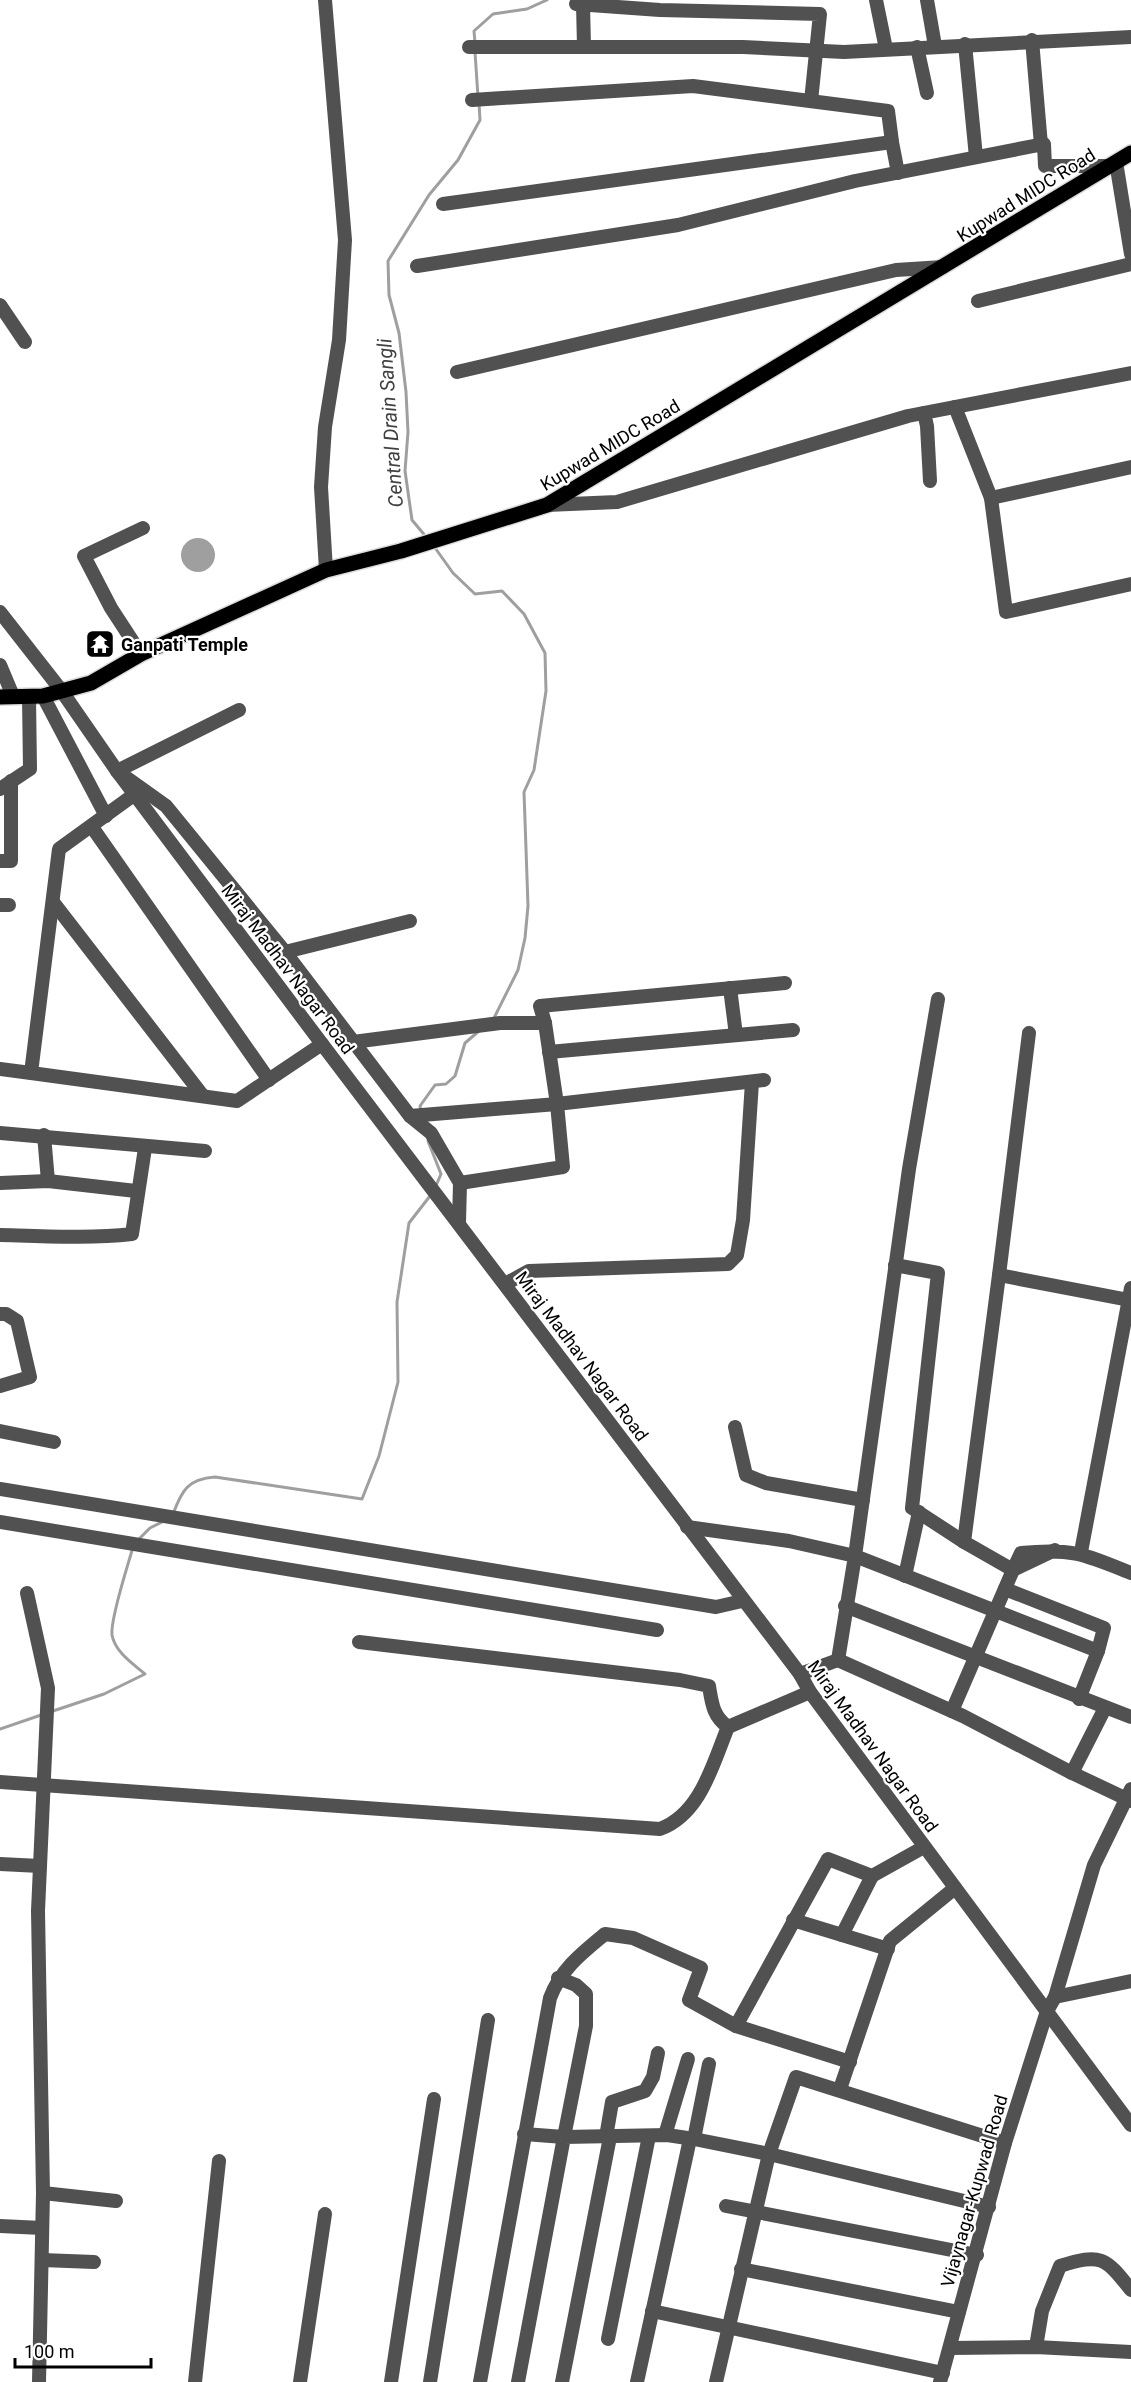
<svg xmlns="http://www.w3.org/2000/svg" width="1131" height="2382" font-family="Roboto,sans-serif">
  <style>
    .water { fill: #9f9f9f }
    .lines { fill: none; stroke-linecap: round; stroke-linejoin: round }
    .stream { stroke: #9f9f9f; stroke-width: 3 }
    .major-casing { stroke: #dbdbdb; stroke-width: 18 }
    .minor { stroke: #515151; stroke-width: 14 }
    .major { stroke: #000; stroke-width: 15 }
    .labels { text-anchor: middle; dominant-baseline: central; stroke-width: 4.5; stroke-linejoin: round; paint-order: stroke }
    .street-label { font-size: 18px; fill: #000; stroke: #fff }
    .poi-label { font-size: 18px; font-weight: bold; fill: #000; stroke: #fff; text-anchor: start }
    .water-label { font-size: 20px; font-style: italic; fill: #404040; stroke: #fff }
  </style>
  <rect width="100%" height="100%" fill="#fff"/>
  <circle class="water" cx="198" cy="555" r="17"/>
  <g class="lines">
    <g class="stream">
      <path d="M475 43 474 31 493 14 527 9 547 0"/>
      <path d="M475 52 478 97"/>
      <path d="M427 538 412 520 405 471 408 432 406 392 399 333 389 295 388 261 429 195 458 160 480 120 479 103"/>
      <path d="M433 545 453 573 475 594 502 591 524 614 545 653 546 691 534 770 524 792 528 906 525 938 518 970 493 1020"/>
      <path d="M421 1111 420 1106 435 1085 446 1084 455 1076 465 1043 479 1031"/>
      <path d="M428 1141 441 1174 435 1188"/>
      <path d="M173 1514C182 1490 188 1479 215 1477L362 1499 379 1456 398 1382 397 1302 409 1223 430 1196"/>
      <path d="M138 1540 150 1528 164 1521"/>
      <path d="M50 1712 104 1694 145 1674C133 1664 115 1652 112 1635 110 1619 128 1565 133 1547"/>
      <path d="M0 1729 44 1714"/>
    </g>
    <g class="major-casing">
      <path id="major" d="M0 697 43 696 91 683 141 654 326 570 401 551 547 505 1131 153"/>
    </g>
    <g class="minor">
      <path d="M325 0 345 240 339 340 325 427 321 487 326 570"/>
      <path d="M876 0 886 49"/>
      <path d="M927 0 935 46"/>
      <path d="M576 4 660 10 820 14 811 101"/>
      <path d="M583 4 584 47"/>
      <path d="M1032 40 1041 145"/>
      <path d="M965 44 976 157"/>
      <path d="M469 47H743L844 52 1131 37"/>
      <path d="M917 47 927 93"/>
      <path d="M472 100 693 86 888 111 892 142"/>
      <path d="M1116 162 1131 254"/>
      <path d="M443 204 892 142 898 173"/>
      <path d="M417 266 678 225 855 181 1044 144 1045 166H1109"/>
      <path d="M978 301 1131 264"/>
      <path d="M0 305 25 342"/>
      <path d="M457 372 896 270 943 267"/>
      <path d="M955 407 991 498 1131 467"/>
      <path d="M924 413 927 426 930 481"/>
      <path d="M991 498 1006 612 1131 584"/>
      <path d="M547 505 617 502 908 416 1131 373"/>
      <path d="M0 612 61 690 117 771 322 1044 800 1674 810 1692 1131 2125"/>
      <path d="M141 654 111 608 84 556 143 528"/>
      <path d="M0 665 13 696"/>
      <path d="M43 696 106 816"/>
      <path d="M239 710 117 771 166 806 285 952 410 1116 431 1133 460 1183 459 1222"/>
      <path d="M0 789 30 769 29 698"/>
      <path d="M135 794 59 849 31 1073 237 1101 322 1044"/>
      <path d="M92 827 269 1080"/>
      <path d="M0 861H11V781"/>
      <path d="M53 902 203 1096"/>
      <path d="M0 905H9"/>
      <path d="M285 952 410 921"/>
      <path d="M730 988 736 1035"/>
      <path d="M938 999 909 1169 855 1556 1098 1651 1079 1699"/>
      <path d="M353 1042 500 1023H545L540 1006 785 983"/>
      <path d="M549 1052 793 1030"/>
      <path d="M0 1069 31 1073"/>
      <path d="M410 1116 557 1104 764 1080"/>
      <path d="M0 1133 205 1151"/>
      <path d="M44 1135 48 1181"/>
      <path d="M0 1183 48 1181 136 1191"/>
      <path d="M460 1183 563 1167 557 1104 545 1023"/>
      <path d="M0 1235C44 1236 88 1239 132 1234L145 1148"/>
      <path d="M895 1265 938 1273 912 1508 964 1542"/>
      <path d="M999 1275 1029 1033"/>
      <path d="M505 1284 529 1271 728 1264 737 1255 743 1220 752 1082"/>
      <path d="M0 1314H6L17 1321 30 1377 0 1386"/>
      <path d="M735 1427 746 1475 766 1483 863 1500"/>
      <path d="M0 1431 54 1442"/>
      <path d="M0 1489 716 1607 742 1601"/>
      <path d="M0 1522 657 1630"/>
      <path d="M687 1527 789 1541 855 1556 838 1660 800 1674"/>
      <path d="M1055 1550 1013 1570 1021 1553C1072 1548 1084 1554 1131 1573"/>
      <path d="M1081 1552 1131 1288"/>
      <path d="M905 1576 919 1512"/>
      <path d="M1005 1589 1104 1628 1098 1651"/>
      <path d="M27 1593 48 1688 38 1911 43 2193 39 2382"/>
      <path d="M845 1606 1131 1717"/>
      <path d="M359 1642 680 1680 709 1686C712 1704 713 1716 728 1727"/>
      <path d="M838 1660 963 1716 1072 1773 1131 1801"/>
      <path d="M952 1711 1013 1570 964 1542 999 1275 1129 1300"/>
      <path d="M1072 1773 1105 1708"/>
      <path d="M0 1782 660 1829C701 1814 713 1763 728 1727L810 1692"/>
      <path d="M0 1864 40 1866"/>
      <path d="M793 1920 888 1949"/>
      <path d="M842 1935 872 1876"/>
      <path d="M1055 1997 1131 1981"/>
      <path d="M850 2062 736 2026 828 1859 872 1876 924 1847"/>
      <path d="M840 2089 890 1941 955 1888"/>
      <path d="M524 2134 564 2137 586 2026V1994L576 1985 558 1978"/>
      <path d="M665 2135 688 2059"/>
      <path d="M606 2137 612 2102 645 2091 653 2077 658 2053"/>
      <path d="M694 2139 709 2064"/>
      <path d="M43 2193 116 2201"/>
      <path d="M726 2206 977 2255"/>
      <path d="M0 2226 42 2228"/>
      <path d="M42 2260 94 2262"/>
      <path d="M741 2269 959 2312"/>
      <path d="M652 2311 943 2373"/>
      <path d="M608 2339 649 2136"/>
      <path d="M1036 2347 1042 2311 1060 2266C1101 2253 1105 2257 1131 2290"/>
      <path d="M950 2348 1036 2347 1131 2352"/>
      <path d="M195 2382 219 2161"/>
      <path d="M300 2382 325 2214"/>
      <path d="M391 2382 434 2099"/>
      <path d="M430 2382 488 2020"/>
      <path d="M480 2382 550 1998C561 1969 582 1953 605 1934L633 1938 701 1968 689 2000 736 2026"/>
      <path d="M518 2382 564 2137 667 2135 694 2139 769 2154 989 2207"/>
      <path d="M562 2382 610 2137"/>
      <path d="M637 2382 690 2139"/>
      <path d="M716 2382 769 2154 796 2077 1005 2143"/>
      <path d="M940 2382 1005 2143 1047 2011 1055 1997 1094 1865 1131 1789"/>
    </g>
    <use href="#major" class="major"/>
  </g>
  <defs>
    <g id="temple-square" transform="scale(1.5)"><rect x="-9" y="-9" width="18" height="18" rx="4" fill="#000" stroke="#fff"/><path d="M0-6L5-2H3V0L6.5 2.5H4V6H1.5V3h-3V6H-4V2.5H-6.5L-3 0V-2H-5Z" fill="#fff"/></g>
  </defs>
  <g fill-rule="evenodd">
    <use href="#temple-square" x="100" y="644"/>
  </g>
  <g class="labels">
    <g class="street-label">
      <text transform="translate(1026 195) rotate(-32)">Kupwad MIDC Road</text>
      <text transform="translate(610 445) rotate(-31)">Kupwad MIDC Road</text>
      <text transform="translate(288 969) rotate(53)">Miraj Madhav Nagar Road</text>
      <text transform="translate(582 1356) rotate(53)">Miraj Madhav Nagar Road</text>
      <text transform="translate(873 1746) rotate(54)">Miraj Madhav Nagar Road</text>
      <text transform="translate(974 2191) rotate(-74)">Vijaynagar-Kupwad Road</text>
    </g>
    <g class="poi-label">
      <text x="121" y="644">Ganpati Temple</text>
    </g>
    <g class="water-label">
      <text transform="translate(390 423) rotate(-94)">Central Drain Sangli</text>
    </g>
  </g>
  <path d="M15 2358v9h136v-9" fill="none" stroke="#000000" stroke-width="3"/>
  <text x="24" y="2358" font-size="18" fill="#000000" stroke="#ffffff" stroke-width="4.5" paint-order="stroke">100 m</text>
</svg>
